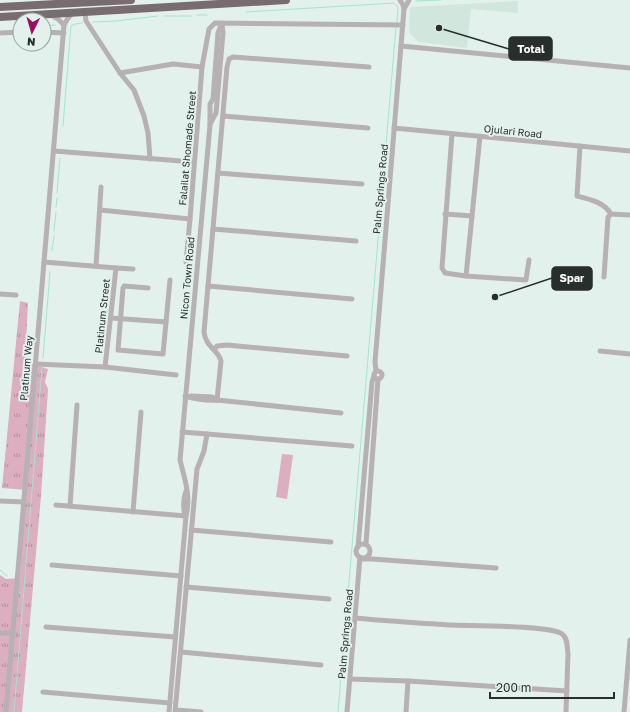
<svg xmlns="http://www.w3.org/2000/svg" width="630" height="712" font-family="'Golos Text',sans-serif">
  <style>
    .built { fill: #d1e7de }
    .grass { fill: url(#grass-tufts) }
    .garden { fill: #dbaec0 }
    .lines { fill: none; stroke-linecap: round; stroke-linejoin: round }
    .stream { stroke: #a1e6cf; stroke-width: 1 }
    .minor { stroke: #b7b1b3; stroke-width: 5 }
    .highway { stroke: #796c71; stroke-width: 8 }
    .labels { text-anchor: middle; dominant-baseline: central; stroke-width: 4; stroke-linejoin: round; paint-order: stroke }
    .street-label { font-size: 10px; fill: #282e2c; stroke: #e2f1ec }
    .leader { fill: none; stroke: #282e2c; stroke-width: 1.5 }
    .callout-dot { fill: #282e2c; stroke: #e2f1ec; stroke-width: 1.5 }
    .callout { fill: #282e2c; stroke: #282e2c; stroke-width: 1.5 }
    .callout-label { font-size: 11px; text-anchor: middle; font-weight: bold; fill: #fff }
  </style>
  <defs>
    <pattern id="grass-tufts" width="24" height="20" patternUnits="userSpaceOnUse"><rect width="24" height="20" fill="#dbaec0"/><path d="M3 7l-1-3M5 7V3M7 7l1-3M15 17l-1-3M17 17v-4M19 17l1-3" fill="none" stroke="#b28e9c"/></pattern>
  </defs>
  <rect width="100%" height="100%" fill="#e2f1ec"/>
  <path class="built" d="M518 1V13L471 9 467 48 419 42 409 33 410 9 411 7Z"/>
  <path class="grass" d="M20 301 28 303 25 362 48 369 45 382 48 389 41 496 22 712H0V575L6 579 20 578 22 537 27 490 2 488Z"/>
  <path class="garden" d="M282 454 293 455 287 499 276 497Z"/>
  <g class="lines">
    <g class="stream">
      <path d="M416 1 441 0"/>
      <path d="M246 12 394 3 398 7 397 22"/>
      <path d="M197 15H207"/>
      <path d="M164 16H191"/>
      <path d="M93 22 116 21 158 16"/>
      <path d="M44 26 55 25"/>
      <path d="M63 126 71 26 75 24 82 23"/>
      <path d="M57 193 60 158"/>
      <path d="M56 207 57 198"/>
      <path d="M54 231 56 212"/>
      <path d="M52 251 54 236"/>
      <path d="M43 358 50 272"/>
      <path d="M0 570 7 576"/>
      <path d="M20 592 22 597"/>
      <path d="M14 712 42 368"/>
      <path d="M338 712 396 27"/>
    </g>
    <g class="minor">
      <path d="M400 0 403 5 404 9"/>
      <path d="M85 12 86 21 120 73 134 90 144 116 148 133 150 159"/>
      <path d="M51 15 58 19 64 25"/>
      <path d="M44 32 64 33"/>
      <path d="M0 33 20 32"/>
      <path d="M401 46 630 68"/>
      <path d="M120 73 173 64 202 67"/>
      <path d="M223 116 368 128"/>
      <path d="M210 124 216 113 223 33 222 24"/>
      <path d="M394 128 630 151"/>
      <path d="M452 134 442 268 445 273 466 276"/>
      <path d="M480 136 466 276 526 280 529 260"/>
      <path d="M580 146 577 196C589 199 604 202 611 214L630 215"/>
      <path d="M54 151 194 162"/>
      <path d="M218 173 362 184"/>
      <path d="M100 210 190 219 202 67 209 29 215 23 403 25"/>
      <path d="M445 214 472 216"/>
      <path d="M213 229 356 241"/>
      <path d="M44 262 116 268 105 367"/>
      <path d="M186 262 190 219"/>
      <path d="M96 266 101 187"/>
      <path d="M116 268 133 269"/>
      <path d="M604 277 608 217 611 214"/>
      <path d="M208 286 352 299"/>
      <path d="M148 288 124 286 123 288 118 350 163 354 170 280"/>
      <path d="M0 294 16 295"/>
      <path d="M111 318 166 322"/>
      <path d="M214 350 217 346 227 345 347 356"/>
      <path d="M600 351 630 354"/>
      <path d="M36 364 105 367 176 375"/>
      <circle cx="378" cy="375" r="4"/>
      <path d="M376 371 375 362 404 9 409 0"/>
      <path d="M185 396C196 399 206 401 217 400L341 413"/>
      <path d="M191 396 212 397 217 400"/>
      <path d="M217 400 221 361C218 349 206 348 204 332L227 67 229 59 233 57 369 67"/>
      <path d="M182 432 352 446"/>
      <path d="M0 501 24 502"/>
      <path d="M56 505 186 516"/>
      <path d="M70 506 77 405"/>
      <path d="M133 512 141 412"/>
      <path d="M185 516C183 507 183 499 186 491"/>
      <path d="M191 530 331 542"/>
      <path d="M366 544 378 379"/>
      <circle cx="363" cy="551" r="7"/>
      <path d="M358 547 372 382 374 376"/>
      <path d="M360 559H372L496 568"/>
      <path d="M52 565 181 576"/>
      <path d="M186 587 329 599"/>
      <path d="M355 618C387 621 418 623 450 625 469 626 550 625 562 634 568 638 567 647 568 654L566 712"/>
      <path d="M46 627 175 637"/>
      <path d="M0 633H13"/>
      <path d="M181 652 321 665"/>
      <path d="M350 679 408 681 567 691"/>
      <path d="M43 692 170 703"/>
      <path d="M176 710 201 712"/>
      <path d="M6 712 64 25 68 18 73 13"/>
      <path d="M169 712 186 516C191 496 185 480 180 460L210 125V104L213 99 218 33 222 23"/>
      <path d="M175 712 197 469 204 451 207 434"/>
      <path d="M347 712 360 557"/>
      <path d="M406 712 408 681"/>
      <path d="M624 712 630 640"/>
    </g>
    <g class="highway">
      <path d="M0 7 131 0"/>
      <path d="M0 17 286 0"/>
    </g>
  </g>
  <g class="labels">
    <g class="street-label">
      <text transform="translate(513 131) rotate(6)">Ojulari Road</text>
      <text transform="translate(187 148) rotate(-85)">Falailat Shomade Street</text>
      <text transform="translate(380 189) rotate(-85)">Palm Springs Road</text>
      <text transform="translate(187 278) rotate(-85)">Nicon Town Road</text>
      <text transform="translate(102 316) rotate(-84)">Platinum Street</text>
      <text transform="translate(26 368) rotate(-85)">Platinum Way</text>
      <text transform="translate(345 634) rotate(-85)">Palm Springs Road</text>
    </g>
  </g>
  <path class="leader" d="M439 28L509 49M495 297L552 278"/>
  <g class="callout-dot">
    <circle cx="439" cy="28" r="4"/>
    <circle cx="495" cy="297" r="4"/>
  </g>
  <g class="callout">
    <rect x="509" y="37" width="43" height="23" rx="4"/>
    <rect x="552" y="267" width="40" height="23" rx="4"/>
  </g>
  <g class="callout-label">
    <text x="531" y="53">Total</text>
    <text x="572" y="282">Spar</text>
  </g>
  <g transform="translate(32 32) rotate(185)"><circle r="19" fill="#e2f1ec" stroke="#98a39f"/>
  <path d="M0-3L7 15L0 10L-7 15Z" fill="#9a0d5f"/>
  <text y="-6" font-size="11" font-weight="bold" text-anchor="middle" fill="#282e2c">N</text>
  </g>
  <path d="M490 692v6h124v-6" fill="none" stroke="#282e2c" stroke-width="2"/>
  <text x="496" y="692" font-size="12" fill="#282e2c" stroke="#e2f1ec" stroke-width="3" paint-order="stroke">200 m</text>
</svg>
